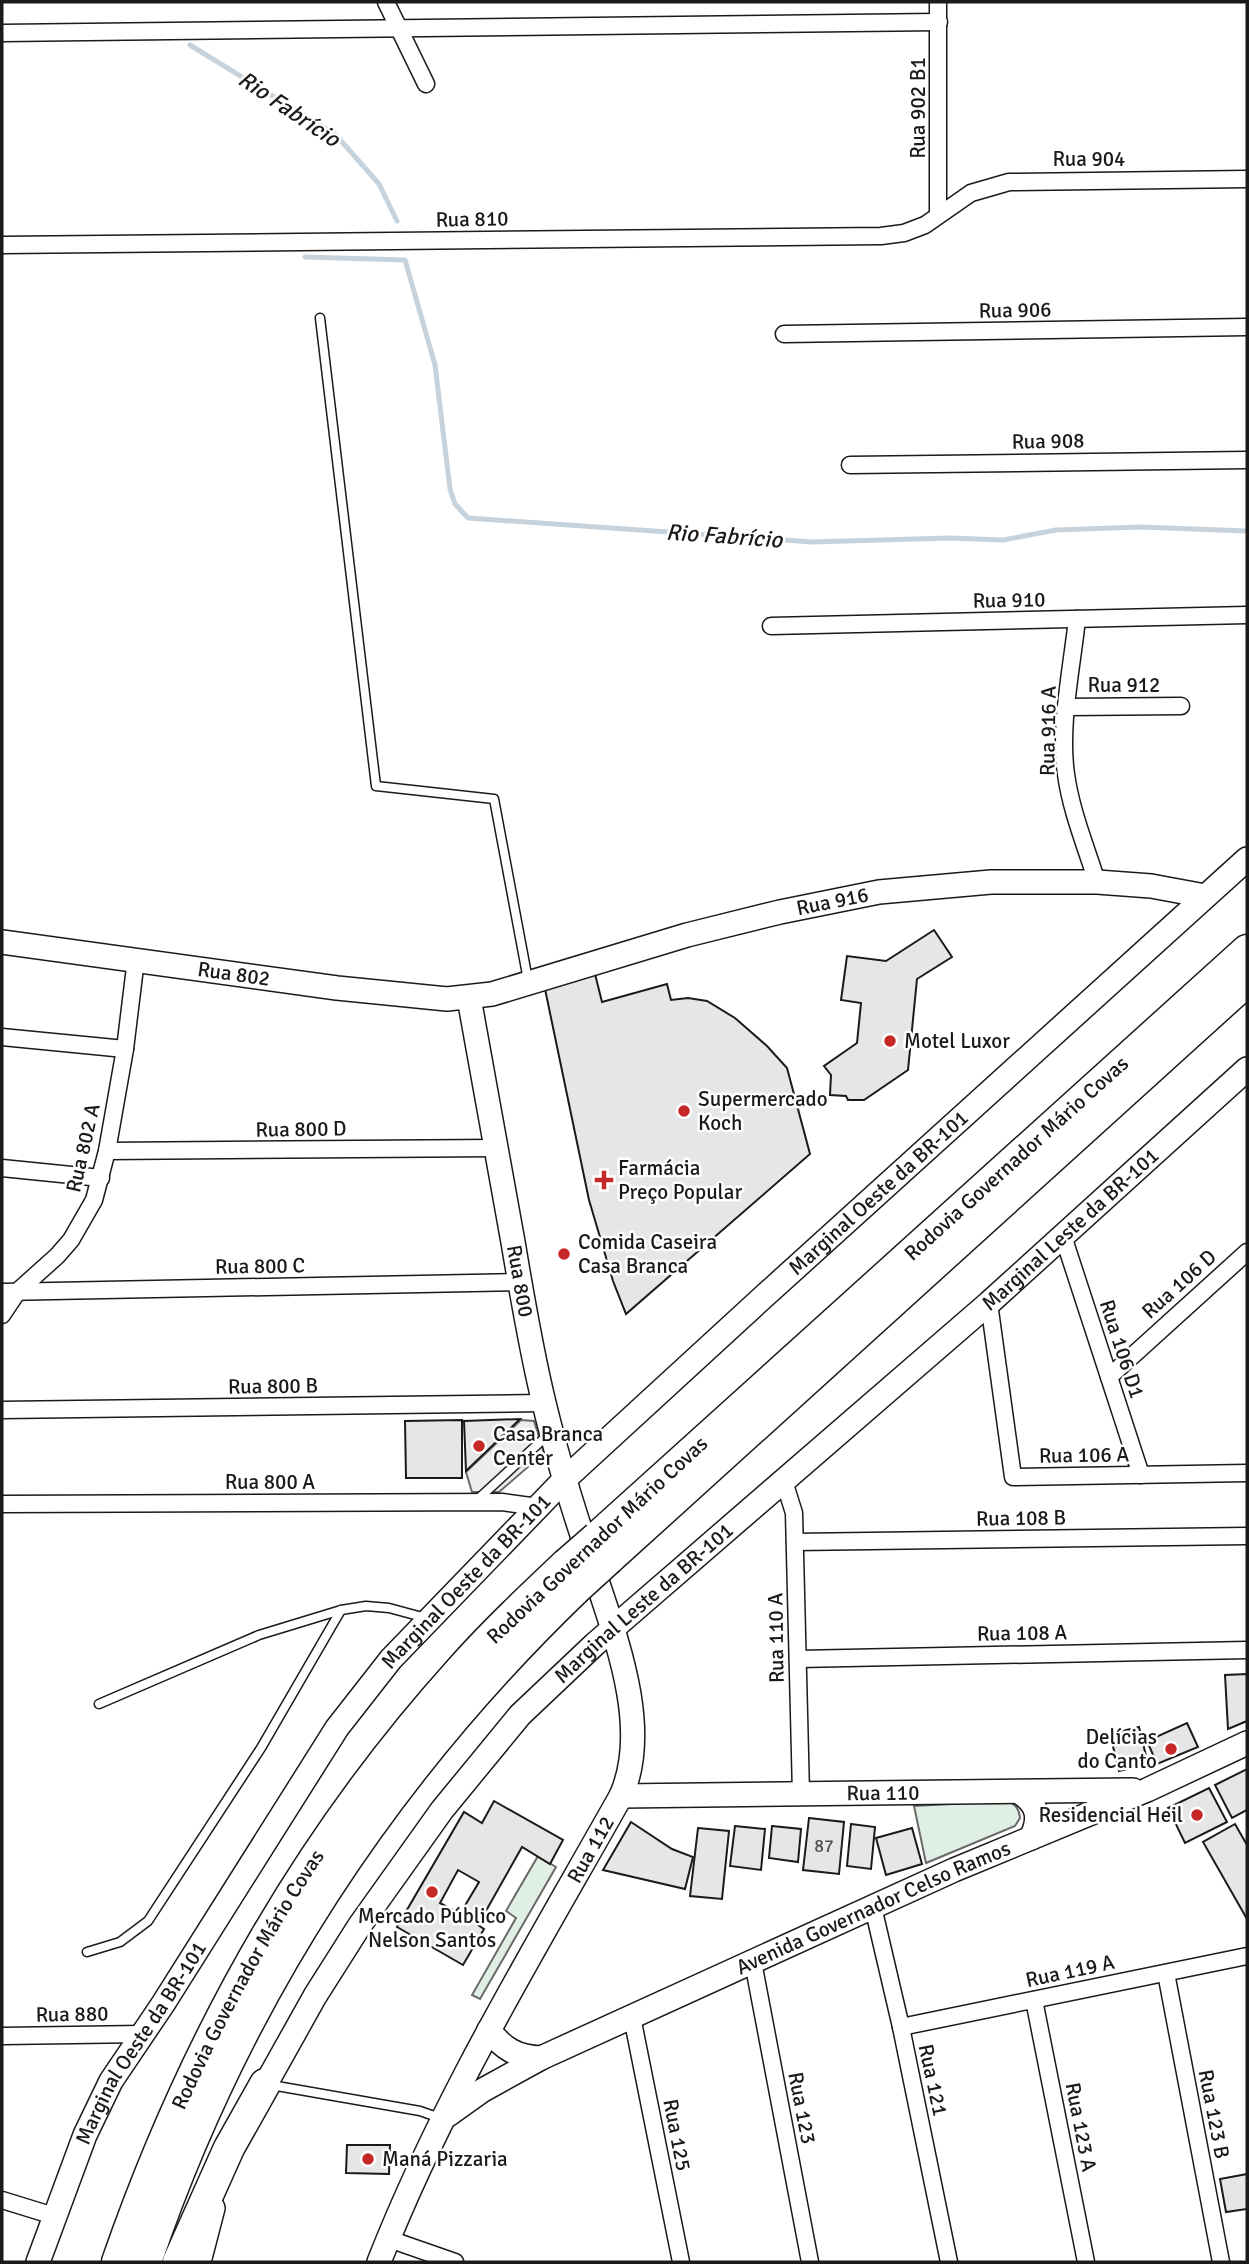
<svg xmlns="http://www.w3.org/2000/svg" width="1249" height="2264" font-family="Signika,sans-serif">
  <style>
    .green { fill: #e0efe3; stroke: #6a6a6a; stroke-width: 2 }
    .parking { fill: #ededed; stroke: #6a6a6a; stroke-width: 2 }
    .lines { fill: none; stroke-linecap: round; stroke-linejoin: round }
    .stream { stroke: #c6d2dc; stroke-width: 5 }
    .building { fill: #e6e6e6; stroke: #1a1a1a; stroke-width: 2; fill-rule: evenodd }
    .lane-casing { stroke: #1a1a1a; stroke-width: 11 }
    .street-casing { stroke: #1a1a1a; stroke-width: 19 }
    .secondary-casing { stroke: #1a1a1a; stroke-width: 26 }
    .highway-casing { stroke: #1a1a1a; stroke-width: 33 }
    .lane { stroke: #fff; stroke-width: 8 }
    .street { stroke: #fff; stroke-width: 16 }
    .secondary { stroke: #fff; stroke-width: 23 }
    .highway { stroke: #fff; stroke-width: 30 }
    .highway-bridge-casing { stroke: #1a1a1a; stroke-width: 33; stroke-linecap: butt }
    .highway-bridge { stroke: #fff; stroke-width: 30 }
    .poi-dot { fill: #c62828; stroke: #fff; stroke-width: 2.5 }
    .labels { text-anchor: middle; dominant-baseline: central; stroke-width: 5; stroke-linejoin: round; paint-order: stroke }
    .number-label { font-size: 18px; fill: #4d4d4d }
    .street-label { font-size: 21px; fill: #1a1a1a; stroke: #fff }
    .poi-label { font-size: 21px; fill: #1a1a1a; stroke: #fff; text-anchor: start }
    .water-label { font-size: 23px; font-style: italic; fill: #1a1a1a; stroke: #fff }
  </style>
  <rect width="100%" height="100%" fill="#fff"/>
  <g class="green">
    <path d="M1005 1801C1015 1803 1019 1808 1020 1818L1015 1826 926 1863 914 1806Z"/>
    <path d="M538 1856 556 1867 480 1999 472 1995 516 1918 506 1911Z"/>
  </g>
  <path class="parking" d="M521 1420 534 1421 544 1453 499 1492H472L466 1472Z"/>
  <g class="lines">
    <g class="stream">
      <path d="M190 45 336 135 379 184 397 221"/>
      <path d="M305 257 405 260 435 365 450 489 455 504 468 518 812 542 950 538 1003 540 1056 530 1140 527 1247 531"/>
    </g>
  </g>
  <g class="building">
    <path d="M934 930 952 957 917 979 908 1070 864 1100H848L846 1096 830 1095 831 1075 824 1066 857 1043 861 1003 841 1000 847 956 886 961Z"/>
    <path d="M595 974 602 1002 667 984 671 1000 688 998 707 1001 735 1018 767 1046 787 1068 810 1154 626 1314 613 1281 589 1200 545 989Z"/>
    <path d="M520 1419 466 1471 464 1421Z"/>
    <path d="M462 1420V1478H406L405 1421Z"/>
    <path d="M1247 1674V1721L1228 1729 1225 1675Z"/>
    <path d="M1187 1723 1198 1747 1157 1764 1147 1741Z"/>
    <path d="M1139 1727 1148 1764 1119 1771 1110 1734Z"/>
    <path d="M1247 1769V1810L1232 1818 1215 1785Z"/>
    <path d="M1209 1788 1227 1822 1185 1843 1168 1808Z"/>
    <path d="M494 1801 563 1840 550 1864 522 1847 478 1925 484 1929 463 1965 397 1927 464 1812 482 1823ZM458 1870 479 1882 460 1914 440 1903Z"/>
    <path d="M809 1818 844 1822 839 1874 803 1870Z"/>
    <path d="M631 1822 672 1849 693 1857 685 1889 603 1870Z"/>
    <path d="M851 1824 875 1827 871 1869 847 1866Z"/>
    <path d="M1235 1824 1247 1845V1919L1203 1842Z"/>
    <path d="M735 1826 765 1829 761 1870 730 1866Z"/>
    <path d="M772 1826 801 1829 798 1862 769 1858Z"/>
    <path d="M698 1828 729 1831 722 1899 690 1896Z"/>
    <path d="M912 1828 922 1864 886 1875 876 1838Z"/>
    <path d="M347 2145H390L389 2174 346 2173Z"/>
    <path d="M1247 2174V2209L1226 2212 1220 2179Z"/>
  </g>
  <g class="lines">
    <g class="lane-casing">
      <g id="lane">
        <path d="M320 318 376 786 494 799 528 980"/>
        <path d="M477 1500 550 1433"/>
        <path d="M99 1704 259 1635 341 1610 366 1606 389 1608 426 1618"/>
        <path d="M87 1952 120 1942 148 1921 261 1748 341 1610"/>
        <path d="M271 2085 420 2111 440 2118"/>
      </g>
    </g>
    <g class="street-casing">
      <g id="street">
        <path d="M386 2 426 84"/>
        <path d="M2 33 939 22"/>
        <path d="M938 215V2"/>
        <path d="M2 245 881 236 904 233 925 225 971 193 1009 182 1247 179"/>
        <path d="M784 334 1247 327"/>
        <path d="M850 465 1247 460"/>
        <path d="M1077 619C1072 667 1059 726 1066 774 1071 811 1086 847 1097 882"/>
        <path d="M771 626 1247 615"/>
        <path d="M1067 707 1181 706"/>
        <path d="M2 1037 125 1049"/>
        <path d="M107 1151 496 1148"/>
        <path d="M2 1168 101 1178"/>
        <path d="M1063 1236 1141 1475"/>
        <path d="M2 1292 520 1282"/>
        <path d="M989 1303 1013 1477 1247 1473"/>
        <path d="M2 1315 18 1291 57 1256 71 1240 94 1200 107 1151 125 1049 136 959"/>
        <path d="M1109 1377 1247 1252"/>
        <path d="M2 1410 544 1403"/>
        <path d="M784 1481 794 1513 801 1794"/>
        <path d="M2 1504 502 1502 538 1507"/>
        <path d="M795 1542 1247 1536"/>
        <path d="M798 1659 1247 1650"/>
        <path d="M873 1907 901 2027 949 2262"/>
        <path d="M753 1962 810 2262"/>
        <path d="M1166 1973 1221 2262"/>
        <path d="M1034 2000 1086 2262"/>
        <path d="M632 2017 681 2262"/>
        <path d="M901 2027 1247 1956"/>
        <path d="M2 2036 143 2034"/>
        <path d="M2 2200 54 2216"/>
        <path d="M389 2239 455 2262"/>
      </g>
    </g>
    <g class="secondary-casing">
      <g id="secondary">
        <path id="s1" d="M2 942 337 988 447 999 492 994 687 935 780 912 879 892 991 882H1097L1151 886 1205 896"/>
        <path d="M1019 1792C1038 1804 1041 1818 1031 1838"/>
        <path id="s2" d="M621 1796 1133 1790"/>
        <path d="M489 2030C503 2049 517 2057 541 2058"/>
        <path id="s3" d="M258 2098 315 1996 360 1925 442 1810 520 1715 595 1644 989 1303 1247 1069"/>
        <path id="s4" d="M448 2115 483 2090 541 2058 954 1870 1147 1790 1247 1743"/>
        <path id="s5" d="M38 2262 85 2135 111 2081 163 2004 337 1728 391 1659 564 1480 760 1300 1247 859"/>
        <path d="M199 2262 213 2208"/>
        <path id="s6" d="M379 2262C443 2099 535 1949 621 1796 654 1722 609 1622 587 1550 571 1502 556 1453 544 1403 531 1350 522 1296 513 1242 498 1161 484 1079 469 998"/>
      </g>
    </g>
    <g class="highway-casing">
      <g id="highway">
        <path id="s7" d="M597 1537 1247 950"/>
        <path d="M609 1559 1247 981"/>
        <path id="s8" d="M117 2262C193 2043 305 1842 461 1669 494 1632 530 1598 566 1564"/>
        <path d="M146 2262C234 2003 378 1780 575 1590"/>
        <path d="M178 2262 229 2148 265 2084"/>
      </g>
    </g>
    <use href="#lane" class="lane"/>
    <use href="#street" class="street"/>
    <use href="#secondary" class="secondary"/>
    <use href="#highway" class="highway"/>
    <g class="highway-bridge-casing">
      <g id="highway-bridge">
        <path d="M566 1564 597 1537"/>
        <path d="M575 1590 609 1559"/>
      </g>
    </g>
    <use href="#highway-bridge" class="highway-bridge"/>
  </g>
  <g class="poi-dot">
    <circle cx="890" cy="1041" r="7"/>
    <circle cx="684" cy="1111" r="7"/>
    <path d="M600.5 1169.5h7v7h7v7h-7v7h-7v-7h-7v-7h7z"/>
    <circle cx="564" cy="1254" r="7"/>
    <circle cx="479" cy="1446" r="7"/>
    <circle cx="1171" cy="1749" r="7"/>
    <circle cx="1197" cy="1815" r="7"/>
    <circle cx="432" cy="1892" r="7"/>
    <circle cx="368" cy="2159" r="7"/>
  </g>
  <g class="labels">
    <g class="number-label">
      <text x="824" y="1846">87</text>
    </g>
    <g class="street-label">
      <text transform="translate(918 108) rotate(-90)">Rua 902 B1</text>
      <text x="1089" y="159">Rua 904</text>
      <text transform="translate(472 219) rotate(-1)">Rua 810</text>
      <text transform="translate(1015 310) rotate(-1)">Rua 906</text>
      <text transform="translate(1048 441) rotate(-1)">Rua 908</text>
      <text transform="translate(1009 600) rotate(-1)">Rua 910</text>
      <text x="1124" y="685">Rua 912</text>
      <text transform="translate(1048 731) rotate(-89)">Rua 916 A</text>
      <text stroke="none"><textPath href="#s1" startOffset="847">Rua 916</textPath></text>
      <text stroke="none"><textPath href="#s1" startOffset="234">Rua 802</textPath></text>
      <text transform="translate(301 1129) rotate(-1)">Rua 800 D</text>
      <text transform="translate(83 1148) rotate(-77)">Rua 802 A</text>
      <text stroke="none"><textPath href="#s7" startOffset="565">Rodovia Governador Mário Covas</textPath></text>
      <text stroke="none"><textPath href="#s5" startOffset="1377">Marginal Oeste da BR-101</textPath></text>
      <text stroke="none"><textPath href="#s3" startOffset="1199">Marginal Leste da BR-101</textPath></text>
      <text transform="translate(260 1266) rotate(-1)">Rua 800 C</text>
      <text transform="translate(520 1281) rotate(80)">Rua 800</text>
      <text transform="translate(1179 1284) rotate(-42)">Rua 106 D</text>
      <text transform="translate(1122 1349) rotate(72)">Rua 106 D1</text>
      <text transform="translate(273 1386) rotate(-1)">Rua 800 B</text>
      <text transform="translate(1084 1455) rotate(-1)">Rua 106 A</text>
      <text x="270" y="1482">Rua 800 A</text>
      <text transform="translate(1021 1518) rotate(-1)">Rua 108 B</text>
      <text transform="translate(597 1540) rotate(-43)">Rodovia Governador Mário Covas</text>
      <text stroke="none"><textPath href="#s5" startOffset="810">Marginal Oeste da BR-101</textPath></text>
      <text stroke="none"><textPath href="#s3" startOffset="632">Marginal Leste da BR-101</textPath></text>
      <text transform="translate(1022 1633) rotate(-1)">Rua 108 A</text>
      <text transform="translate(776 1638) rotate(-91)">Rua 110 A</text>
      <text stroke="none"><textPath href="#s2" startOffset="262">Rua 110</textPath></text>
      <text stroke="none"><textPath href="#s6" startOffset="464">Rua 112</textPath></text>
      <text stroke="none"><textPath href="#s4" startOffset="474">Avenida Governador Celso Ramos</textPath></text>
      <text transform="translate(1070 1971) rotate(-12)">Rua 119 A</text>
      <text stroke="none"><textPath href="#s8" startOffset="312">Rodovia Governador Mário Covas</textPath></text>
      <text transform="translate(72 2014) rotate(-1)">Rua 880</text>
      <text stroke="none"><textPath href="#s5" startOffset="243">Marginal Oeste da BR-101</textPath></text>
      <text transform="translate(933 2080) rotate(78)">Rua 121</text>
      <text transform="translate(802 2108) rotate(79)">Rua 123</text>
      <text transform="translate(1214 2114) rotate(79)">Rua 123 B</text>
      <text transform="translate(1081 2127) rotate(79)">Rua 123 A</text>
      <text transform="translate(677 2135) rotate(79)">Rua 125</text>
    </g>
    <g class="poi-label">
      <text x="904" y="1041">Motel Luxor</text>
      <text x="698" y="1099">Supermercado<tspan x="698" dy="24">Koch</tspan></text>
      <text x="618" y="1168">Farmácia<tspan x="618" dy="24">Preço Popular</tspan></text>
      <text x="578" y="1242">Comida Caseira<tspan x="578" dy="24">Casa Branca</tspan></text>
      <text x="493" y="1434">Casa Branca<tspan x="493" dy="24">Center</tspan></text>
      <text x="1157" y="1737" text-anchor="end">Delícias<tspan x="1157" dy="24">do Canto</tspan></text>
      <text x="1183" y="1815" text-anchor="end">Residencial Heil</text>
      <text x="432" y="1916" text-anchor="middle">Mercado Público<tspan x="432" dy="24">Nelson Santos</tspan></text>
      <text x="382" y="2159">Maná Pizzaria</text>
    </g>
    <g class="water-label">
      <text transform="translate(289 109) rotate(34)">Rio Fabrício</text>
      <text transform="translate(724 536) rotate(4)">Rio Fabrício</text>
    </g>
  </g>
  <rect width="1249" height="2264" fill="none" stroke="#1a1a1a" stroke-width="7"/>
</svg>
